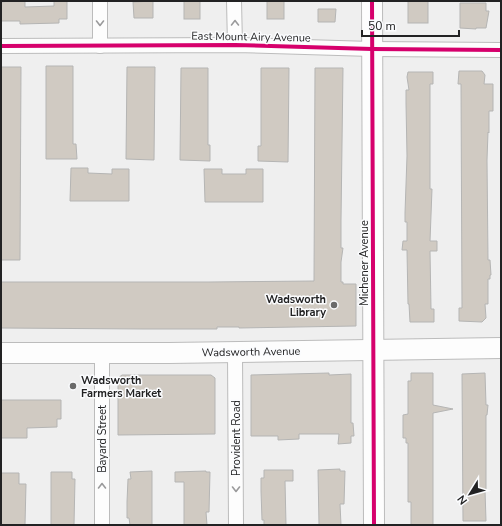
<svg xmlns="http://www.w3.org/2000/svg" width="502" height="526" font-family="'Nunito Sans',sans-serif">
  <style>
    .building { fill: #d0cac2; stroke: #b5b5b4 }
    .lines { fill: none; stroke-linecap: round; stroke-linejoin: round }
    .street-casing { stroke: #bcbcbc; stroke-width: 16 }
    .secondary-casing { stroke: #bcbcbc; stroke-width: 22 }
    .street { stroke: #fdfdfd; stroke-width: 14 }
    .secondary { stroke: #fdfdfd; stroke-width: 20 }
    .cycleway-casing { stroke: #fbfcfe; stroke-width: 6 }
    .cycleway { stroke: #d6006c; stroke-width: 4 }
    .oneway { stroke: #9a9a9b }
    .poi-dot { fill: #6a6a6a; stroke: #fbfcfe; stroke-width: 1.5 }
    .labels { text-anchor: middle; dominant-baseline: central; stroke-width: 3; stroke-linejoin: round; paint-order: stroke }
    .street-label { font-size: 11px; fill: #222223; stroke: #fbfcfe }
    .poi-label { font-size: 11px; font-weight: bold; fill: #222223; stroke: #fbfcfe; text-anchor: end }
  </style>
  <rect width="100%" height="100%" fill="#efefef"/>
  <g class="building">
    <path d="M11 1H25V7L54 6V1H67V19H59V23L20 24V21H1V2Z"/>
    <path d="M153 1V18H134L133 2Z"/>
    <rect x="184" y="1" width="16" height="18"/>
    <rect x="267" y="1" width="17" height="18"/>
    <rect x="408" y="1" width="20" height="22"/>
    <path d="M460 3H486V11H489L486 28H476V29L460 28Z"/>
    <path d="M318 9H336L335 22H318Z"/>
    <path d="M46 66H73V144H76L77 159H46Z"/>
    <path d="M1 67H21L20 260H1Z"/>
    <path d="M127 67H155L154 160 126 159Z"/>
    <path d="M181 68H208V145H210V161L180 160Z"/>
    <path d="M261 68H289L288 162 258 161V146H261Z"/>
    <path d="M315 68H343L341 220V248H343L341 262V282H343V284H356V326L239 328V327H217V329H144L1 328V282H209L314 281Z"/>
    <path d="M459 71H482L485 75 484 84H493V111H489V133L488 132 487 160 488 260H490L491 275H490V279H488V304H485L486 318 482 322 459 321V308H462L461 84H458Z"/>
    <path d="M408 72H433V84H430V189H432L430 241H437V251H430L431 309H434V322H410L409 304H408L407 250H402L403 241H407V222H405V213L407 156 406 103V90H409L407 77Z"/>
    <path d="M71 168H88V173L112 174V169H129V201H70Z"/>
    <path d="M204 169H222V174H246V169H263V202H205Z"/>
    <path d="M329 373V375L351 374V423H353L354 436H351V443L338 444 339 434H299V439L278 440V436H251V375Z"/>
    <path d="M411 373H433V405L453 409 433 413V525H411V502H408V443H406V438H403V415L408 414V381H411Z"/>
    <path d="M485 373 486 405H488L487 415H486V490H485L486 521H463L462 374Z"/>
    <path d="M122 375H211L215 378V434L118 435V378Z"/>
    <path d="M1 400H61V419H57V427L27 428V438H1Z"/>
    <path d="M340 469V471H345L344 504H340L341 525H319L318 470Z"/>
    <path d="M264 470H293V481H285L286 525H264V520H262L261 491V478H264Z"/>
    <path d="M152 471V525H130L129 518H127V502L128 479H131L130 472Z"/>
    <path d="M206 471V472H210L209 512H206L207 525H184V482H175V472Z"/>
    <path d="M51 472H72V479H75L74 525H51Z"/>
    <path d="M1 473H19V484H26L25 525H1Z"/>
  </g>
  <g class="lines">
    <g class="street-casing">
      <g id="street">
        <path d="M100 1V46"/>
        <path d="M234 1 235 45"/>
        <path d="M1 46 235 45 372 49 501 50"/>
        <path d="M235 352 236 525"/>
        <path d="M102 354V525"/>
      </g>
    </g>
    <g class="secondary-casing">
      <g id="secondary">
        <path d="M372 1 374 525"/>
        <path d="M1 353H169L501 348"/>
      </g>
    </g>
    <use href="#street" class="street"/>
    <use href="#secondary" class="secondary"/>
    <g class="cycleway-casing">
      <g id="cycleway">
        <path d="M372 1 374 525"/>
        <path d="M1 46 235 45 372 49 501 50"/>
      </g>
    </g>
    <use href="#cycleway" class="cycleway"/>
  </g>
  <defs><path id="oneway-chevron" d="M-2-3.5L2.5 0L-2 3.5" fill="none" stroke-width="1.6" stroke-linecap="round" stroke-linejoin="round"/></defs>
  <g class="oneway">
    <use href="#oneway-chevron" transform="translate(100 23) rotate(90)"/>
    <use href="#oneway-chevron" transform="translate(235 23) rotate(-90)"/>
    <use href="#oneway-chevron" transform="translate(102 486) rotate(-90)"/>
    <use href="#oneway-chevron" transform="translate(236 489) rotate(90)"/>
  </g>
  <g class="poi-dot">
    <circle cx="334" cy="305" r="4"/>
    <circle cx="73" cy="386" r="4"/>
  </g>
  <g class="labels">
    <g class="street-label">
      <text transform="translate(251 37) rotate(1)">East Mount Airy Avenue</text>
      <text transform="translate(364 263) rotate(-90)">Michener Avenue</text>
      <text transform="translate(251 352) rotate(-1)">Wadsworth Avenue</text>
      <text transform="translate(236 438) rotate(-90)">Provident Road</text>
      <text transform="translate(102 439) rotate(-90)">Bayard Street</text>
    </g>
    <g class="poi-label">
      <text x="326" y="299">Wadsworth<tspan x="326" dy="13">Library</tspan></text>
      <text x="81" y="380" text-anchor="start">Wadsworth<tspan x="81" dy="13">Farmers Market</tspan></text>
    </g>
  </g>
  <rect width="502" height="526" fill="none" stroke="#222223" stroke-width="4"/>
  <g transform="translate(470 494) rotate(233)" stroke="#fbfcfe" stroke-width="3" paint-order="stroke">
  <path d="M0-3L7 15L0 10L-7 15Z" fill="#222223"/>
  <text y="-6" font-size="11" font-weight="bold" text-anchor="middle" fill="#222223">N</text>
  </g>
  <path d="M362 30v6h97v-6" fill="none" stroke="#222223" stroke-width="2"/>
  <text x="368" y="30" font-size="12" fill="#222223" stroke="#fbfcfe" stroke-width="3" paint-order="stroke">50 m</text>
</svg>
